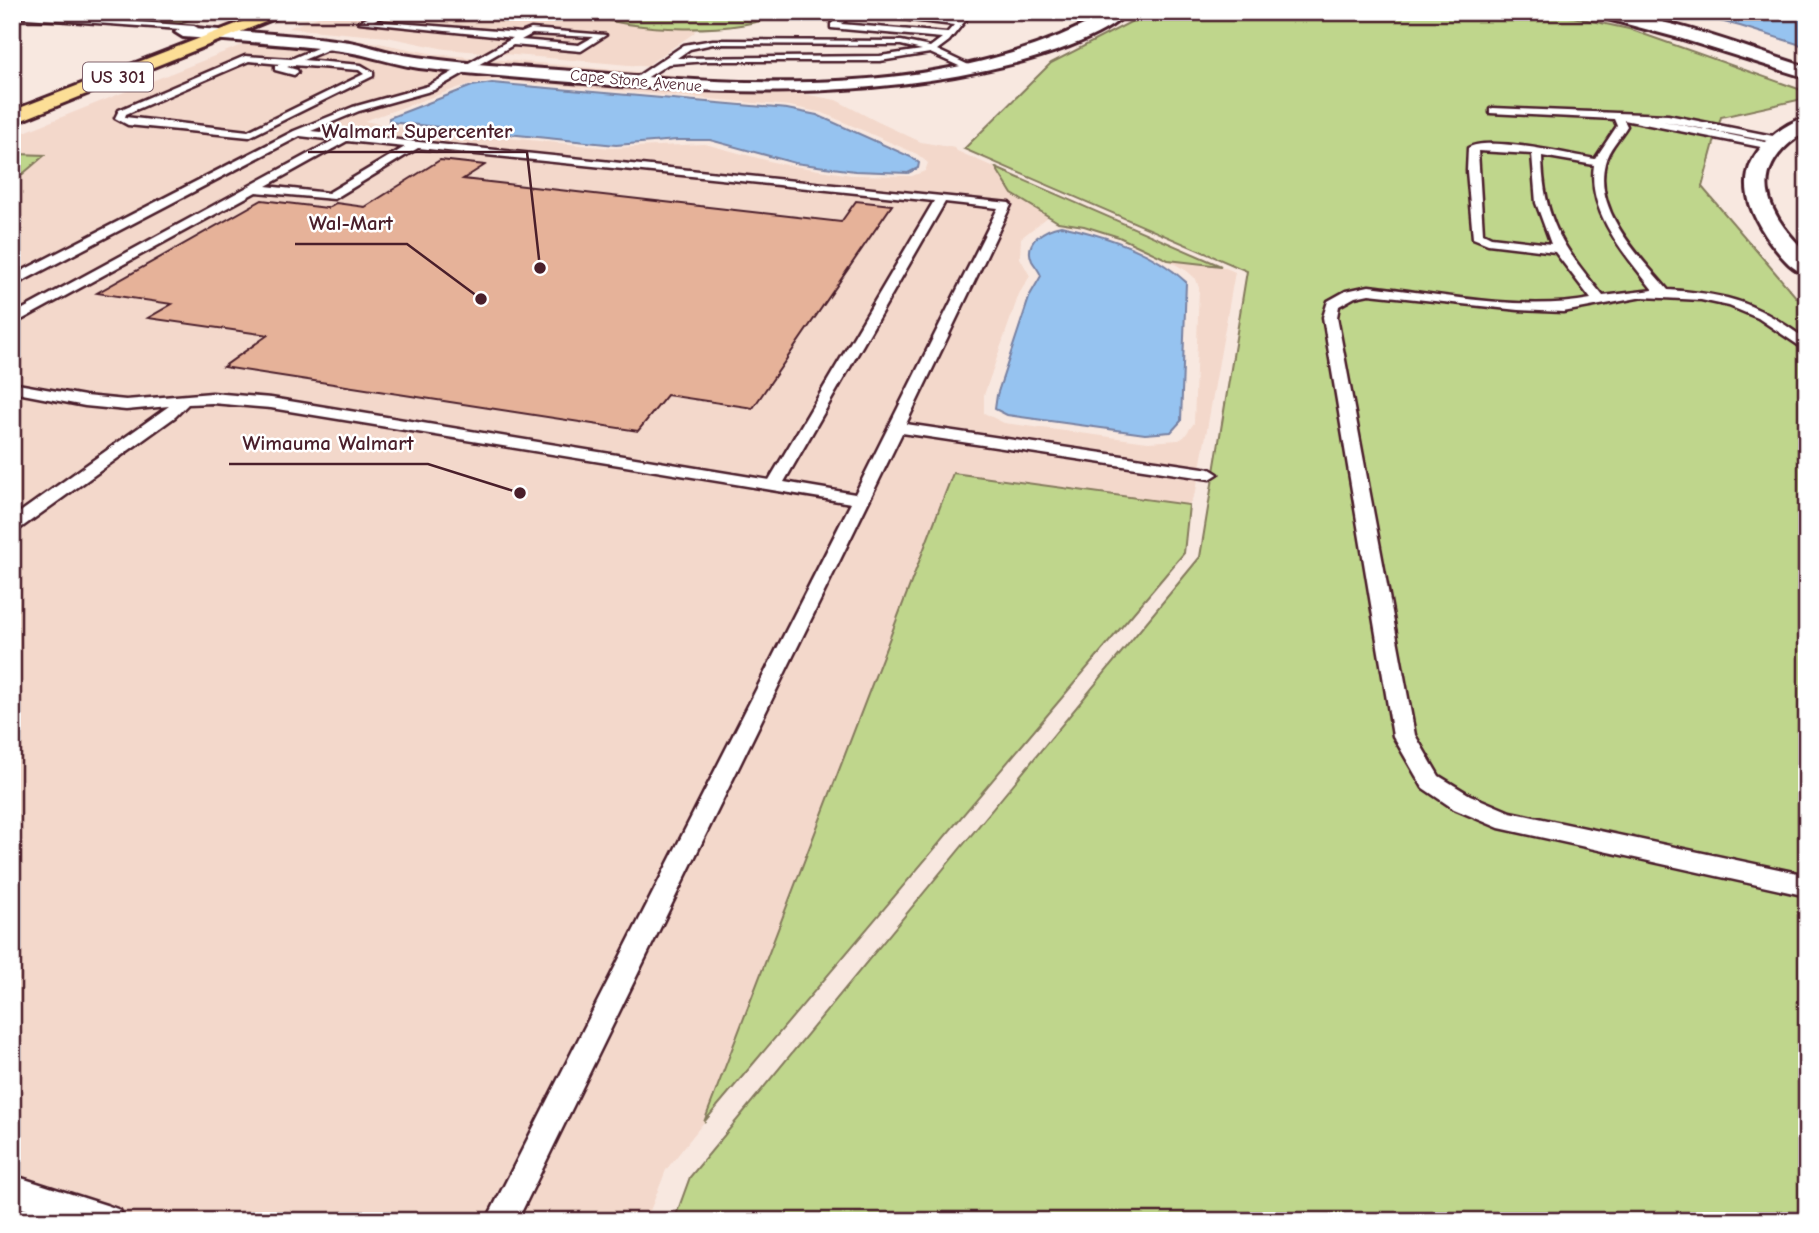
<svg xmlns="http://www.w3.org/2000/svg" width="1819" height="1233" font-family="'Comic Neue',sans-serif">
  <style>
    .built { fill: #f3d8cb; fill-rule: evenodd }
    .green { fill: #bfd68c; stroke: #847a5c; stroke-width: 2 }
    .water { fill: #96c3f0; stroke: #7881a1; stroke-width: 2 }
    .building { fill: #e6b299; stroke: #4a1f2b; stroke-width: 2 }
    .lines { fill: none; stroke-linecap: round; stroke-linejoin: round }
    .lane-casing { stroke: #4a1f2b; stroke-width: 5 }
    .street-casing { stroke: #4a1f2b; stroke-width: 6 }
    .primary-casing { stroke: #4a1f2b; stroke-width: 6 }
    .lane { fill: #fff; fill-rule: evenodd }
    .street { fill: #fff; fill-rule: evenodd }
    .primary { fill: #fcde96; fill-rule: evenodd }
    .labels { text-anchor: middle; dominant-baseline: central; stroke-width: 5; stroke-linejoin: round; paint-order: stroke }
    .far-street-label { font-size: 16px; fill: #4a1f2b; stroke: #fff }
    .shield { fill: #fff; stroke: #80626b; stroke-width: 2 }
    .shield-label { font-size: 18px; font-weight: bold; fill: #4a1f2b }
    .leader { fill: none; stroke: #4a1f2b; stroke-width: 2.5 }
    .callout-dot { fill: #4a1f2b; stroke: #fff; stroke-width: 2.5 }
    .callout-label { font-size: 21px; text-anchor: middle; font-weight: bold; fill: #4a1f2b; stroke: #fff; stroke-width: 5; stroke-linejoin: round; paint-order: stroke }
  </style>
  <rect width="100%" height="100%" fill="#f8e8e0"/>
  <filter id="ink" filterUnits="userSpaceOnUse"><feTurbulence type="fractalNoise" baseFrequency=".0143" numOctaves="2"/><feDisplacementMap in="SourceGraphic" scale="14" xChannelSelector="R" yChannelSelector="G"/><feConvolveMatrix kernelMatrix="1 2 1 2 8 2 1 2 1" color-interpolation-filters="sRGB"/></filter>
  <g filter="url(#ink)">
    <g class="built">
      <path d="M332 12H589L596 17 620 22 696 29 694 33 649 64 675 69 445 49 387 37 288 28Z"/>
      <path d="M274 33 374 42 434 54 731 80 758 85 701 84 428 60 351 43 266 36Z"/>
      <path d="M252 41 337 48 417 65 694 90 788 91 836 100 876 121 921 142 955 148 957 151 996 168 1012 194 1049 216 1021 238 1020 258 1030 276 1019 294 984 395V413L1004 423 1148 442 1179 440 1184 437 1194 423 1199 288 1196 279 1187 271 1168 260 1221 266 1235 272 1196 491 1189 505 953 473 704 1122 666 1170 646 1221H12V183L44 155 12 153V137ZM494 80 790 106 823 113 917 154 928 163 925 171 912 176 851 175 781 164 705 144 611 148 396 127 364 121 466 85Z"/>
    </g>
    <g class="green">
      <path d="M12 12H209L173 26Z"/>
      <path d="M589 12H780C751 35 618 33 589 12Z"/>
      <path d="M1150 12H1550L1629 29 1807 92V98L1721 117 1702 187 1796 297 1807 303V1221H674L690 1177 1200 557 1247 271 964 149 1051 63Z"/>
      <path d="M12 153 17 154 45 155 12 183Z"/>
      <path d="M996 168 1221 266 1168 260 1119 237 1084 226 1058 222 1012 194Z"/>
      <path d="M953 473 1189 505 1184 553 704 1122Z"/>
    </g>
    <g class="water">
      <path d="M1684 12H1807V47L1740 26Z"/>
      <path d="M492 83 787 109 817 115 911 157 919 163 918 168 908 173 855 171 795 163 710 140H677L616 145 389 122V118L472 86Z"/>
      <path d="M1061 226C1104 235 1154 252 1186 282L1181 421 1171 432 1145 434 1007 415 995 409 997 395 1030 295 1041 276C1039 270 1035 266 1032 261 1023 241 1045 229 1061 226Z"/>
    </g>
    <path class="building" d="M440 160 485 165 463 179 841 222 856 201 892 205 753 408 667 395 638 431 223 367 268 335 148 318 172 304 97 293 262 200 327 208 336 203 365 207Z"/>
    <g class="lines">
      <g class="lane-casing">
        <g id="lane">
          <path d="M379 12H390L373 21 521 33 531 29 606 35 581 51 513 45 434 90 359 111 311 131 1009 203 1011 205 906 424 1210 469 1218 474 1210 479 902 433 517 1221H486L851 503 271 408 212 403 188 404 175 417 18 530 12 531V518L169 406 126 410 85 406 12 392V383L85 396 126 400 212 393 271 398 769 480 934 201 418 148 334 199 256 192 12 325V315L334 140 300 136 17 284 12 285V276L294 131 353 107 428 86 513 38 359 22ZM532 34 593 37 579 45 521 40ZM347 141 405 147 328 193 266 186ZM945 202 998 208 855 494 784 482Z"/>
          <path d="M845 12H854L841 24 947 33 954 25 893 18 897 16 957 20 964 12H972L949 41 937 50 975 68 968 70 930 53 880 61H708L668 64 637 84 629 82 684 45 713 40 901 41 930 47 942 38 831 28V24ZM713 44 901 45 922 50 880 56 677 58 690 49Z"/>
          <path d="M12 13 194 26 198 28 194 30 12 17Z"/>
          <path d="M331 42 334 47 303 60 361 65 373 72V76L249 137 128 125 115 118 119 110 245 56 291 59ZM249 61 281 64 275 66V70L294 75 298 72 297 70 287 67 293 65 359 70 364 74 248 131 125 117 126 114Z"/>
          <path d="M1493 108 1668 115 1783 138V142L1779 143 1662 121 1775 144 1776 146 1771 149 1624 120 1627 126C1620 138 1608 149 1605 163 1593 211 1640 257 1668 290 1731 294 1756 303 1807 340V351L1758 318 1729 306 1701 300 1643 297 1563 312 1518 310 1369 294 1355 297 1339 306 1337 317 1415 735 1439 776 1470 795 1510 812 1807 875V896L1499 828 1454 809 1423 788 1393 736 1323 317 1328 301 1346 291 1369 286C1440 294 1522 312 1591 299L1555 252 1488 244 1473 238 1467 171 1468 148C1487 135 1570 155 1595 159L1617 126 1614 119 1490 113V109ZM1478 151 1532 154 1536 203 1551 244 1491 237 1483 233ZM1542 156 1594 165C1587 213 1625 254 1653 290L1603 296C1564 248 1543 222 1542 156Z"/>
          <path d="M12 1175 109 1206 120 1210 124 1221H61L12 1205Z"/>
        </g>
      </g>
      <g class="street-casing">
        <g id="street">
          <path d="M1108 12H1128C1103 39 1038 58 1003 66 860 100 716 94 571 82 520 78 469 74 419 68 392 64 367 54 341 51 289 44 236 41 183 37L175 32 183 27C236 32 289 34 342 41 363 43 383 52 404 55 459 64 517 67 573 71 745 86 953 101 1108 12Z"/>
          <path d="M1590 12C1657 12 1742 47 1807 67V78L1679 38 1593 15Z"/>
          <path d="M1807 117V131C1746 167 1763 211 1807 253V274C1793 271 1783 258 1774 247 1749 214 1732 176 1766 142 1777 131 1792 121 1807 117Z"/>
        </g>
      </g>
      <g class="primary-casing">
        <path id="primary" d="M267 12H290L12 124V111Z"/>
      </g>
      <use href="#lane" class="lane"/>
      <use href="#street" class="street"/>
      <use href="#primary" class="primary"/>
    </g>
  </g>
  <g class="labels">
    <g class="far-street-label">
      <text transform="translate(636 81) rotate(5)">Cape Stone Avenue</text>
    </g>
    <rect class="shield" x="83" y="62.5" width="70" height="29" rx="5"/>
    <g class="shield-label">
      <text x="118" y="77">US 301</text>
    </g>
  </g>
  <path class="leader" d="M540 268L527 152H308M481 299L407 244H295M520 493L428 464H229"/>
  <g class="callout-dot">
    <circle cx="540" cy="268" r="7"/>
    <circle cx="481" cy="299" r="7"/>
    <circle cx="520" cy="493" r="7"/>
  </g>
  <g class="callout-label">
    <text x="417" y="138">Walmart Supercenter</text>
    <text x="351" y="230">Wal-Mart</text>
    <text x="328" y="450">Wimauma Walmart</text>
  </g>
  <rect width="1819" height="1233" fill="none" stroke="#fff" stroke-width="42"/>
  <rect x="21" y="21" width="1777" height="1191" fill="none" stroke="#4a1f2b" stroke-width="2.5" filter="url(#ink)"/>
</svg>
